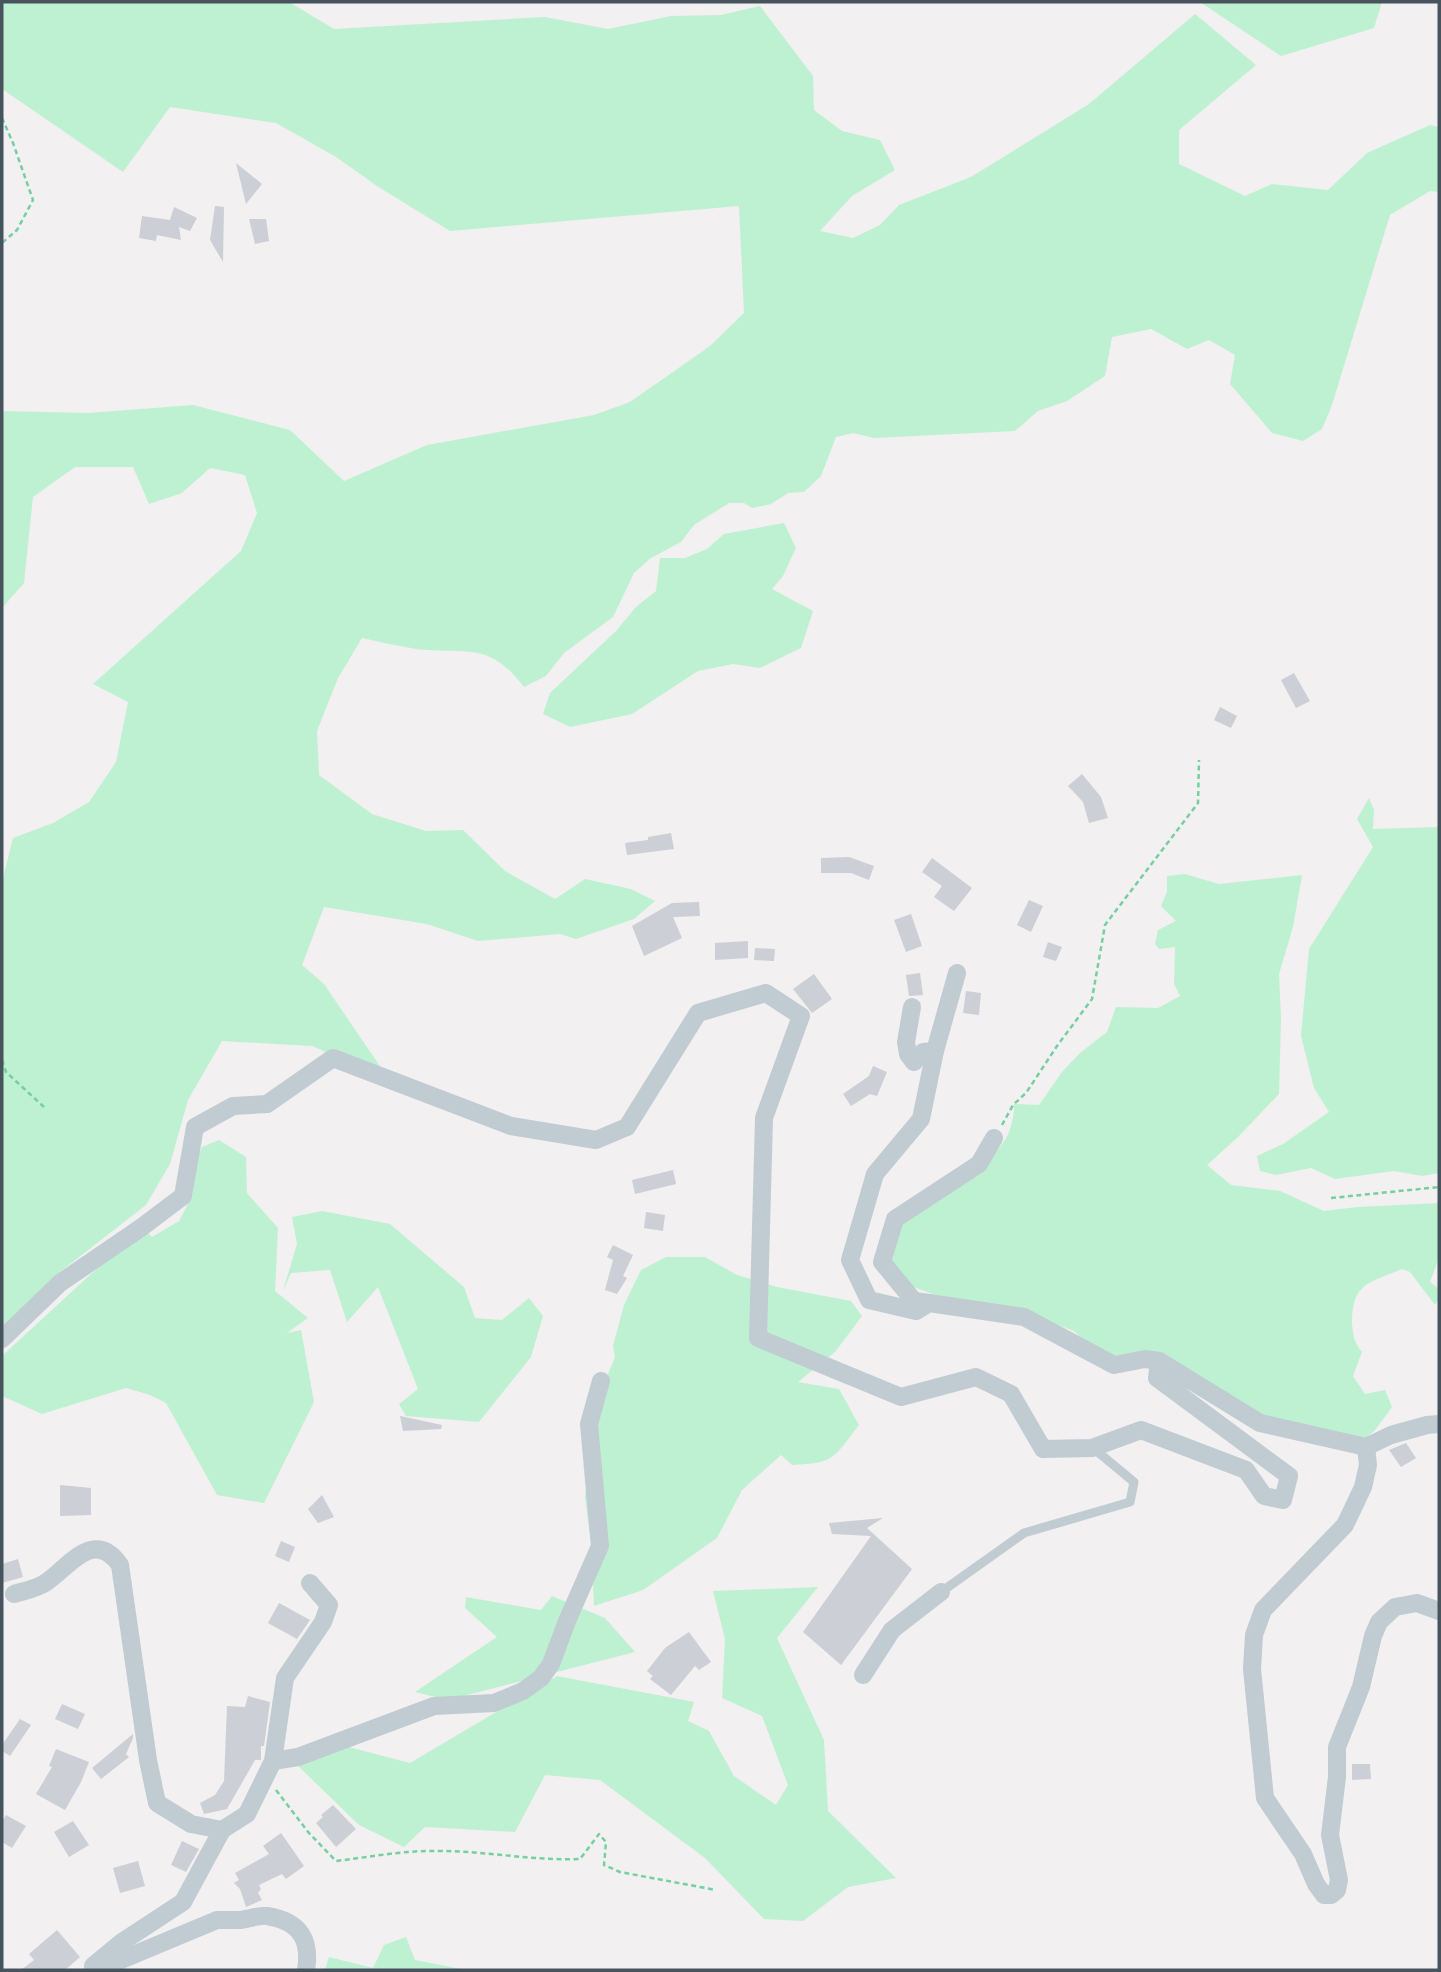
<svg xmlns="http://www.w3.org/2000/svg" width="1441" height="1972" font-family="'Open Sans',sans-serif">
  <style>
    .green { fill: #bef1d1 }
    .building { fill: #cccfd5 }
    .lines { fill: none; stroke-linecap: round; stroke-linejoin: round }
    .path { stroke: #75d0a1; stroke-width: 2.5; stroke-dasharray: 5 3.5; stroke-linecap: butt }
    .service { stroke: #c0cbd2; stroke-width: 9 }
    .minor { stroke: #c0cbd2; stroke-width: 18 }
  </style>
  <rect width="100%" height="100%" fill="#f2f0f0"/>
  <g class="green">
    <path d="M2 2H289L334 29 545 17 608 29 671 16 721 15 760 6 813 76 814 110 842 131 880 140 895 170 852 196 820 231 853 238 880 225 899 205 971 177 1089 104 1195 14 1256 65 1179 130V164L1245 196 1272 184 1328 190 1367 153 1430 125 1439 127V192L1430 191 1390 215 1332 405 1322 429 1303 441 1272 433 1230 384 1235 355 1209 340 1187 349 1151 329 1112 337 1105 376 1067 401 1038 411 1015 431 874 438 853 433 836 437 821 476 804 492 788 493 771 504 752 508 744 503H729L694 525 681 542 651 558 634 573 613 617 564 653 546 676 524 687C488 640 468 655 416 649 398 646 380 642 362 638L338 678 317 731 319 775 372 814 426 831 463 830 505 871 555 899 585 879 631 889 655 901 634 919 576 939 560 934 478 941 427 924 324 907 302 965 324 984 388 1078 312 1046 222 1041 188 1100 170 1164 146 1205 56 1275 2 1335V882L13 838 53 823 89 802 116 762 128 702 93 684 241 551 257 513 245 475 210 468 182 493 149 504 133 467H75L33 497 24 583 2 608V411L88 413 193 405 290 430 344 481 427 445 594 415 630 402 710 346 744 313 739 206 450 231 377 186 336 157 276 123 170 107 123 172 2 89Z"/>
    <path d="M1200 2H1382L1374 28 1281 56Z"/>
    <path d="M784 523 796 548 783 576 772 589 813 611 801 648 760 668 733 664 698 671 632 714 570 727 543 714 550 693 616 631 636 607 656 591 660 558H685L707 549 724 534Z"/>
    <path d="M1369 798 1374 810 1373 829 1439 827V1173L1422 1176 1394 1171 1335 1179 1311 1168 1276 1175 1260 1171 1257 1156 1283 1144 1329 1112 1314 1088 1301 1036 1309 949 1373 847 1357 819Z"/>
    <path d="M1185 874 1219 884 1302 875 1293 927 1279 974 1281 1018 1279 1094 1238 1137 1207 1165 1231 1185 1280 1191 1324 1211 1357 1207 1439 1203V1258L1430 1282 1439 1289V1298L1435 1305 1410 1272 1402 1269C1370 1283 1352 1282 1352 1323 1353 1336 1354 1342 1362 1352L1353 1376 1365 1394 1385 1390 1392 1407 1375 1430 1353 1450 1282 1436 1140 1352 1111 1356 1093 1349 1074 1331 1020 1310 947 1299 905 1284 889 1266 892 1225 995 1152C1009 1139 1014 1123 1014 1104L1039 1105 1062 1072 1080 1053 1107 1032 1116 1007 1158 1008 1180 996 1174 984 1175 947 1159 949 1155 944 1158 930 1176 921 1161 906 1167 892V876Z"/>
    <path d="M219 1140 246 1157 247 1193 278 1228 275 1291 308 1318 287 1333 301 1330 314 1402 264 1503 217 1495 166 1403 150 1395 126 1388 42 1414 2 1396V1356L142 1227 152 1237 179 1221 193 1194 187 1177 202 1147Z"/>
    <path d="M322 1211 390 1224 464 1287 475 1318 502 1320 529 1298 543 1316 531 1357 479 1422 406 1416 399 1404 418 1389 378 1287 347 1322 330 1270 291 1273 283 1291 297 1244 292 1217Z"/>
    <path d="M666 1257H705L737 1275 777 1287 851 1301 862 1316 835 1352 798 1382 839 1389 859 1425C833 1458 836 1463 792 1465L781 1455 742 1490 717 1538 643 1590 594 1606 591 1544 585 1497 595 1406 615 1357 613 1346 624 1305 641 1270Z"/>
    <path d="M818 1587 777 1638 824 1740 828 1811 896 1878 848 1887 803 1921 764 1919 705 1858 600 1780 545 1775 515 1832 425 1827 404 1847 359 1825 297 1765 345 1746 410 1763 557 1676 694 1702 688 1721 709 1731 734 1776 776 1805 788 1785 762 1716 722 1698 725 1639 713 1591Z"/>
    <path d="M552 1596 605 1618 635 1652 448 1700 415 1692 497 1637 465 1608 466 1597 541 1610Z"/>
    <path d="M406 1937 415 1960 466 1970H325L329 1957 373 1968 384 1945Z"/>
  </g>
  <g class="building">
    <path d="M236 163 262 184 246 204Z"/>
    <path d="M215 206 224 207 223 262 210 240Z"/>
    <path d="M174 207 197 218 190 231 179 227 181 240 157 235 156 241 139 238 142 216 170 220Z"/>
    <path d="M249 219H266L269 241 255 244Z"/>
    <path d="M1294 673 1310 701 1296 708 1281 680Z"/>
    <path d="M1220 707 1237 716 1231 728 1214 720Z"/>
    <path d="M1082 774 1101 797 1108 818 1089 823 1083 802 1068 786Z"/>
    <path d="M671 833 674 849 627 855 625 843 648 840V837Z"/>
    <path d="M849 857 874 866 869 880 851 873H821V858Z"/>
    <path d="M932 858 972 888 954 911 934 897 942 886 922 872Z"/>
    <path d="M1029 900 1043 906 1031 932 1017 925Z"/>
    <path d="M699 902 700 916 673 917 682 938 644 956 632 926 672 903Z"/>
    <path d="M911 914 922 946 906 952 894 920Z"/>
    <path d="M748 941V958L715 960V943Z"/>
    <path d="M1048 942 1062 947 1056 961 1043 957Z"/>
    <path d="M755 948 775 949 774 961 754 960Z"/>
    <path d="M920 973 923 995 909 996 906 975Z"/>
    <path d="M814 974 832 999 812 1013 793 989Z"/>
    <path d="M966 991 981 993 979 1015 963 1013Z"/>
    <path d="M873 1066 887 1072 877 1096 870 1094 851 1106 843 1094 869 1076Z"/>
    <path d="M673 1170 676 1184 635 1194 632 1180Z"/>
    <path d="M646 1212 665 1215 663 1231 644 1228Z"/>
    <path d="M613 1245 633 1255 623 1276 627 1278 617 1294 605 1290 613 1260 607 1257Z"/>
    <path d="M400 1416 442 1425 441 1429 403 1431Z"/>
    <path d="M1406 1443 1416 1458 1401 1467 1389 1450Z"/>
    <path d="M60 1485 91 1488V1515L60 1516Z"/>
    <path d="M322 1495 334 1517 318 1523 308 1509Z"/>
    <path d="M883 1518 867 1528 912 1569 841 1665 803 1632 871 1536 832 1534 829 1523Z"/>
    <path d="M281 1541 295 1547 289 1562 275 1556Z"/>
    <path d="M18 1559 23 1577 2 1583V1564Z"/>
    <path d="M279 1603 310 1620 297 1639 268 1623Z"/>
    <path d="M689 1632 711 1662 699 1670 695 1666 671 1695 650 1679 653 1676 647 1671 665 1648Z"/>
    <path d="M248 1696 270 1702 264 1746H261V1760H255L227 1809 204 1814 200 1803 215 1795 224 1781 227 1706 245 1707Z"/>
    <path d="M62 1704 85 1714 78 1729 55 1719Z"/>
    <path d="M20 1719 31 1725 10 1756 2 1751V1745Z"/>
    <path d="M133 1734V1738L126 1754 129 1757 101 1779 92 1768Z"/>
    <path d="M56 1749 89 1762 81 1782 65 1810 36 1794 52 1767 49 1766Z"/>
    <path d="M1352 1764H1370L1371 1779 1352 1780Z"/>
    <path d="M333 1805 356 1829 336 1847 316 1823 323 1817 321 1815Z"/>
    <path d="M6 1815 26 1826 12 1848 2 1842V1822Z"/>
    <path d="M73 1821 89 1845 69 1857 54 1832Z"/>
    <path d="M281 1833 304 1866 286 1879 282 1874 259 1885 261 1889 258 1893 262 1900 246 1907 240 1889 234 1883 239 1880 235 1873 269 1854 263 1846Z"/>
    <path d="M182 1841 199 1849 186 1872 171 1865Z"/>
    <path d="M138 1861 145 1886 120 1893 113 1868Z"/>
    <path d="M57 1930 80 1957 65 1970H21L34 1960 29 1954Z"/>
  </g>
  <g class="lines">
    <g class="path">
      <path d="M2 118 13 143 33 200 17 230 2 243"/>
      <path d="M2 1060 6 1072 44 1107"/>
      <path d="M1002 1125 1013 1105 1026 1093 1057 1046 1092 999 1105 925 1198 803 1199 760"/>
      <path d="M1331 1198 1439 1187"/>
      <path d="M276 1790 309 1833 336 1861C370 1857 405 1850 439 1851 486 1851 533 1861 580 1859L599 1834 606 1842 604 1865 620 1872 716 1890"/>
    </g>
    <path class="service" d="M941 1592 1024 1533 1130 1502 1134 1482 1093 1448"/>
    <g class="minor">
      <path d="M957 973 935 1051 921 1119 875 1174 850 1260 869 1300 916 1311 929 1303 1024 1317 1114 1365 1145 1359 1159 1361"/>
      <path d="M912 1007 906 1042 908 1054 914 1062 923 1052 935 1051"/>
      <path d="M929 1303 914 1301 882 1262 895 1219 979 1164 994 1138"/>
      <path d="M2 1339 60 1283 142 1227 183 1196 195 1127 233 1106 267 1104 333 1058 511 1126 596 1140 627 1127 698 1013 766 993 801 1016 764 1118 758 1338 901 1397 976 1377 1011 1394 1043 1449 1092 1448 1141 1430 1246 1470 1264 1496 1283 1500 1289 1476 1157 1378 1159 1361 1260 1423 1366 1447 1391 1435 1427 1425 1439 1424"/>
      <path d="M1366 1447 1368 1465 1363 1487 1345 1525 1263 1610 1254 1635 1252 1669 1265 1798 1303 1854 1316 1884 1324 1895H1331L1337 1890 1339 1880 1330 1835 1337 1777V1747L1361 1687 1373 1636 1379 1622 1395 1607 1417 1603 1439 1611"/>
      <path d="M14 1594C23 1591 36 1589 45 1583 68 1568 94 1527 120 1565L148 1760 157 1803 191 1824 222 1830 247 1814 273 1761 285 1678 323 1622 329 1605 310 1583"/>
      <path d="M863 1675 892 1630 941 1592"/>
      <path d="M273 1761 298 1757 434 1706 494 1703 523 1691 541 1678 551 1664 567 1621 600 1546 589 1424 601 1381"/>
      <path d="M93 1966 122 1942 183 1902 222 1830"/>
      <path d="M97 1970 217 1920C225 1920 232 1920 240 1920 248 1919 259 1915 267 1916 300 1921 311 1940 306 1970"/>
    </g>
  </g>
  <rect width="1441" height="1972" fill="none" stroke="#47545e" stroke-width="7"/>
</svg>
